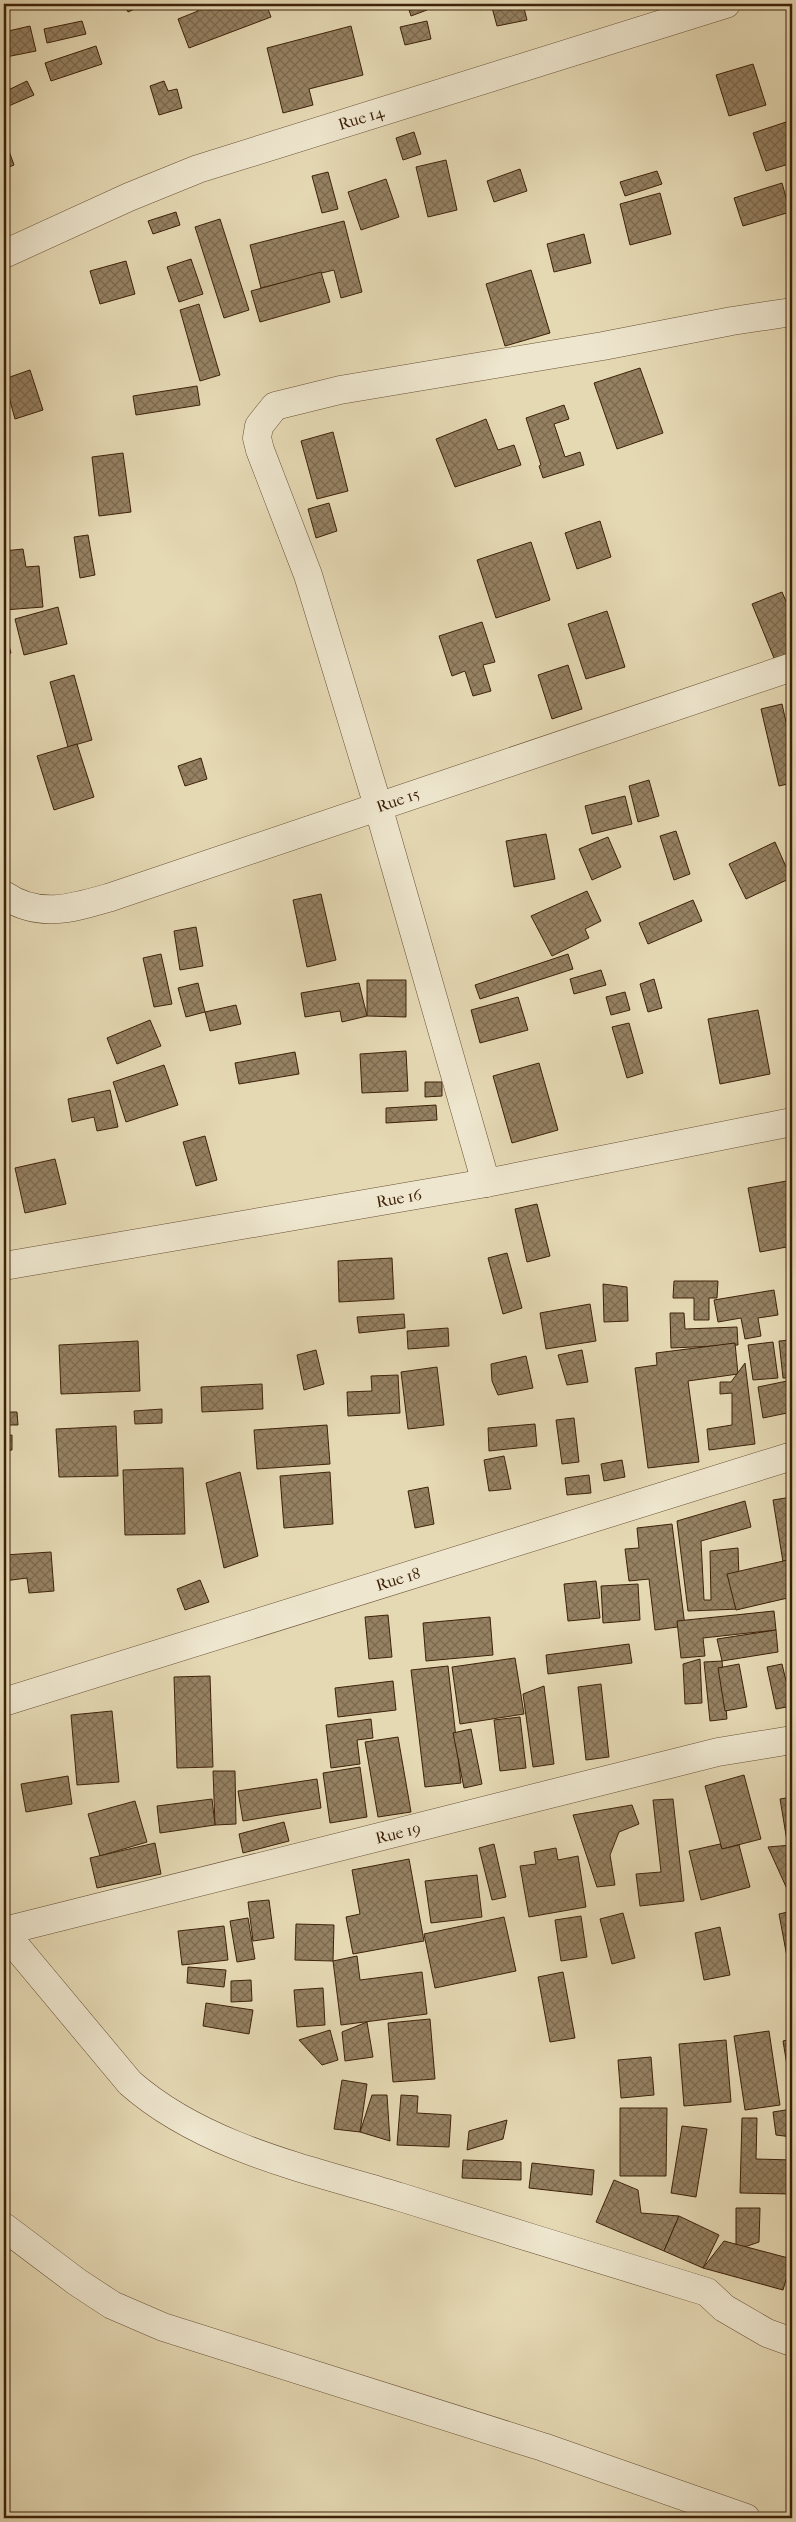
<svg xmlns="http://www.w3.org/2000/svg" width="796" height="2522" font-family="'IM FELL French Canon',serif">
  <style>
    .building { fill: url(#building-cross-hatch); stroke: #3e2209 }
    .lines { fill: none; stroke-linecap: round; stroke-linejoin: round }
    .minor-casing { stroke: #685034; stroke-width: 29 }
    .minor { stroke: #eee6ce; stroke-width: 28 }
    .labels { text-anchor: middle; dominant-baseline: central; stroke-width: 4; stroke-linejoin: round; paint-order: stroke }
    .street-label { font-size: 16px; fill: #3e2209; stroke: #eee6ce }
  </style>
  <defs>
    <pattern id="building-cross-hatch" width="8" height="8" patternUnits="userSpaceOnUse" patternTransform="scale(1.25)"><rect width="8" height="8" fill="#958162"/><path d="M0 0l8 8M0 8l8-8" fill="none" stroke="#7b694f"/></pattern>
  </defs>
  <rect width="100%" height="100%" fill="#e5d9b4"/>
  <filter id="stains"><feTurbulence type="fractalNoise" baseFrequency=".004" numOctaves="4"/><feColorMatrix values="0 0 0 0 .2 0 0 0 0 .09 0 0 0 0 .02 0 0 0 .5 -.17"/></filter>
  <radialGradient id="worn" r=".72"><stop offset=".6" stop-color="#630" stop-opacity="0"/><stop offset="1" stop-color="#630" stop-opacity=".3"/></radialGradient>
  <g class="building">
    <path d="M124 4H146L128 12Z"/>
    <path d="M195 4H266L271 17 189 48 178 19 198 11Z"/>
    <path d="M407 4H425L427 10 411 16Z"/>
    <path d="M491 4H523L527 20 497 26Z"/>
    <path d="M82 21 86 34 47 43 44 29Z"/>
    <path d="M427 21 431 39 405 45 400 27Z"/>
    <path d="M30 26 36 51 6 57 4 32Z"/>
    <path d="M351 26 363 75 309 89 313 105 283 113 267 48Z"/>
    <path d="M96 46 102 64 51 81 45 63Z"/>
    <path d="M753 64 766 105 729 116 716 75Z"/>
    <path d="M27 81 34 95 4 108V92Z"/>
    <path d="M164 81 168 91 177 89 182 108 159 115 150 86Z"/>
    <path d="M792 120V163L766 171 753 133Z"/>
    <path d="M414 132 421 154 403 160 396 138Z"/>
    <path d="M4 137 14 165 4 169Z"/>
    <path d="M446 160 457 210 428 217 416 167Z"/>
    <path d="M520 169 527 191 494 202 487 181Z"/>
    <path d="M657 171 662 184 625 196 620 182Z"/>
    <path d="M328 172 338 209 322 213 312 176Z"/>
    <path d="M386 179 399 217 361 230 348 192Z"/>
    <path d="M782 183 790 212 743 226 734 198Z"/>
    <path d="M660 193 671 234 630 245 620 204Z"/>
    <path d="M176 212 180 225 153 234 148 221Z"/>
    <path d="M220 219 249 310 224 318 195 227Z"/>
    <path d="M344 221 362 292 341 298 334 270 261 288 250 245Z"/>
    <path d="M584 234 591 263 554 272 547 244Z"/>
    <path d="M191 259 203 294 179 302 167 267Z"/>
    <path d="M126 261 135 294 100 304 90 271Z"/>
    <path d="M531 270 550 333 505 346 486 284Z"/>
    <path d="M321 272 330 302 260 322 251 291Z"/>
    <path d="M199 304 220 375 200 381 180 310Z"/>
    <path d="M640 368 663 433 617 449 594 383Z"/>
    <path d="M30 370 43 410 15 419 4 379Z"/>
    <path d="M197 386 200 405 136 415 133 396Z"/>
    <path d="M564 405 569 419 554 424 565 457 580 452 584 465 543 478 539 466 541 465 526 418Z"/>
    <path d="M486 419 498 450 514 445 521 465 455 487 436 439Z"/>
    <path d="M333 432 348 491 317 499 301 441Z"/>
    <path d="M123 453 131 512 99 516 92 457Z"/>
    <path d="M329 503 337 531 316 538 308 509Z"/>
    <path d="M600 521 611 557 577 569 565 533Z"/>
    <path d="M88 535 95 575 80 578 74 537Z"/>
    <path d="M531 542 550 600 496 618 477 560Z"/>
    <path d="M23 549 26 567 39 566 43 607 4 610V551Z"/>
    <path d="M782 592 788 606 792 604V656L776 663 752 604Z"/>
    <path d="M58 607 67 644 24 655 15 619Z"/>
    <path d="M607 611 625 667 586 679 568 624Z"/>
    <path d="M482 622 495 662 483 665 491 691 473 696 465 671 452 676 439 636Z"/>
    <path d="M4 628 11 653 4 655Z"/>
    <path d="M568 665 582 709 552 719 538 675Z"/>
    <path d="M74 675 92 740 68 747 50 682Z"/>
    <path d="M782 704 792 749V783L779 786 761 709Z"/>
    <path d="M77 744 94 797 54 810 37 756Z"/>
    <path d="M201 758 207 779 185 786 178 766Z"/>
    <path d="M649 780 659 816 638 822 629 786Z"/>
    <path d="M625 796 632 824 592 834 585 806Z"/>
    <path d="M676 831 690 874 674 880 660 836Z"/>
    <path d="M546 834 555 879 514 887 506 841Z"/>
    <path d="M608 837 621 867 592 880 579 849Z"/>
    <path d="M775 842 791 878 746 899 729 864Z"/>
    <path d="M587 891 601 921 585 929 589 938 552 956 531 916Z"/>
    <path d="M321 894 336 960 307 967 293 900Z"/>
    <path d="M693 900 702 921 648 944 639 923Z"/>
    <path d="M196 927 203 966 180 970 174 931Z"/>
    <path d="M161 954 172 1004 154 1007 143 958Z"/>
    <path d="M568 954 573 969 480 999 475 985Z"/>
    <path d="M601 970 606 985 574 994 570 979Z"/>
    <path d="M654 979 662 1008 648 1012 640 984Z"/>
    <path d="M367 980H406V1017L367 1016Z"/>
    <path d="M198 983 205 1012 186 1017 178 988Z"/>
    <path d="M359 983 367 1016 342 1022 340 1011 305 1017 301 993Z"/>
    <path d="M625 992 630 1010 611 1015 606 997Z"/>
    <path d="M518 997 528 1030 480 1043 471 1010Z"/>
    <path d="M236 1005 241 1024 210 1031 205 1012Z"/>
    <path d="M758 1010 770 1074 720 1084 708 1019Z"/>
    <path d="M150 1020 161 1046 117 1064 107 1038Z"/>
    <path d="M629 1023 643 1073 627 1078 612 1027Z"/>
    <path d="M406 1051 408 1091 362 1093 360 1054Z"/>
    <path d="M295 1052 299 1074 239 1084 235 1063Z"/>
    <path d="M539 1063 558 1130 512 1143 493 1076Z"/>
    <path d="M164 1065 178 1105 126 1122 113 1082Z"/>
    <path d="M425 1082H442V1096L425 1097Z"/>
    <path d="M110 1090 118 1127 97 1131 94 1117 72 1122 68 1099Z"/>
    <path d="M436 1105 437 1120 386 1123V1108Z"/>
    <path d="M205 1136 217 1180 196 1186 183 1142Z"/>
    <path d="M55 1159 66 1204 25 1213 15 1168Z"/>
    <path d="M792 1180V1246L760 1252 748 1188Z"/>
    <path d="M537 1204 550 1256 527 1262 515 1209Z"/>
    <path d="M507 1253 522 1308 503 1314 488 1258Z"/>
    <path d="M392 1258 394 1299 339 1302 338 1261Z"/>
    <path d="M674 1281H718L717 1298H709V1320H694V1298H673Z"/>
    <path d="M603 1284 627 1287 628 1321 604 1322Z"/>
    <path d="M774 1290 778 1315 758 1318 761 1336 745 1339 741 1318 718 1322 714 1300Z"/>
    <path d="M590 1304 596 1341 546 1349 540 1313Z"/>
    <path d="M670 1313H684L685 1329 737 1327 738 1345 671 1348Z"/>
    <path d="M404 1314 405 1328 359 1333 357 1317Z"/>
    <path d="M448 1328 449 1346 408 1349 407 1331Z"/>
    <path d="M792 1340V1378H783L779 1341Z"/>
    <path d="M138 1341 140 1391 61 1394 59 1345Z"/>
    <path d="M773 1342 778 1378 753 1380 748 1345Z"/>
    <path d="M735 1343 738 1374 688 1381 699 1462 648 1468 635 1368 657 1365 656 1353Z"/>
    <path d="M316 1350 324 1384 304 1390 297 1355Z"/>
    <path d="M582 1350 588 1382 567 1385 558 1355Z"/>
    <path d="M526 1356 533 1388 498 1395 492 1381 491 1364Z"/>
    <path d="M745 1363 755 1444 709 1450 707 1429 732 1425V1393L720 1394V1382H731Z"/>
    <path d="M437 1367 444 1425 408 1429 401 1372Z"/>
    <path d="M398 1375 400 1413 348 1416 347 1392 372 1391 371 1376Z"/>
    <path d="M792 1380V1412L763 1418 758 1387Z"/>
    <path d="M262 1384 263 1409 202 1412 201 1387Z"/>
    <path d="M162 1409V1423L135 1424 134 1411Z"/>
    <path d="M4 1412H17L18 1425H4Z"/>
    <path d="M574 1418 579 1462 562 1464 556 1420Z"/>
    <path d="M535 1424 537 1446 489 1451 488 1428Z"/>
    <path d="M327 1425 330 1464 257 1469 254 1430Z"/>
    <path d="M116 1426 118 1476 59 1477 56 1429Z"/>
    <path d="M12 1435V1450L4 1451V1436Z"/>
    <path d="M504 1456 511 1489 489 1491 484 1460Z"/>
    <path d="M622 1460 625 1477 604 1481 601 1464Z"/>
    <path d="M183 1468 185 1534 125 1535 123 1470Z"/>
    <path d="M240 1472 258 1556 224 1568 206 1483Z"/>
    <path d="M330 1472 333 1524 284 1528 280 1476Z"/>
    <path d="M589 1475 591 1493 567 1495 565 1478Z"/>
    <path d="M428 1487 434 1524 415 1528 408 1491Z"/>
    <path d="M792 1497V1559L783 1562 773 1500Z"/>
    <path d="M745 1501 751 1527 701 1541 704 1600H711L710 1551 738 1548 740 1609 688 1611 677 1521Z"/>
    <path d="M672 1524 685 1626 655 1630 649 1579 629 1581 625 1549 639 1548 637 1528Z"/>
    <path d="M51 1552 54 1591 29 1593 27 1578 4 1581V1555Z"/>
    <path d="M792 1559V1597L736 1610 727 1574Z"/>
    <path d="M200 1580 209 1602 185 1610 177 1589Z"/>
    <path d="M596 1581 600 1618 568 1621 564 1584Z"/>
    <path d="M638 1584 640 1620 603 1623 601 1586Z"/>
    <path d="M774 1611 776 1630 703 1638 705 1656 681 1658 677 1621Z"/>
    <path d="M388 1615 392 1657 369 1659 365 1617Z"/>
    <path d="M490 1617 493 1655 426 1661 423 1623Z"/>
    <path d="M776 1630 778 1652 722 1661 717 1639Z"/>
    <path d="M629 1644 632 1663 548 1674 546 1655Z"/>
    <path d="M515 1658 524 1714 460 1724 452 1667Z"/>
    <path d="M700 1659 702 1703 685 1704 683 1664Z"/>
    <path d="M722 1661 727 1719 710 1721 704 1662Z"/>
    <path d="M739 1664 747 1707 725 1711 718 1668Z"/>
    <path d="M782 1664 792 1706 776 1709 767 1667Z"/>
    <path d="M448 1666 461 1783 425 1787 411 1670Z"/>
    <path d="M210 1676 213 1767 177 1768 174 1677Z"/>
    <path d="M393 1681 396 1710 338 1717 335 1688Z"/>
    <path d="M601 1684 609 1757 586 1760 578 1687Z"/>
    <path d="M544 1686 554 1764 533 1767 523 1694Z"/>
    <path d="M112 1711 119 1782 77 1785 71 1715Z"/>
    <path d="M520 1717 526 1768 500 1771 494 1720Z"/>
    <path d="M371 1719 373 1738 357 1740 360 1764 331 1768 326 1725Z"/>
    <path d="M471 1729 482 1784 464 1788 453 1733Z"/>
    <path d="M398 1737 411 1812 378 1817 365 1742Z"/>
    <path d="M360 1767 367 1817 330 1823 323 1773Z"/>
    <path d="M213 1771H235L236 1824 215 1825Z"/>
    <path d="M744 1775 761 1839 722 1849 705 1786Z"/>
    <path d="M68 1776 72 1804 26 1812 21 1784Z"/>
    <path d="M317 1779 321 1808 243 1821 238 1791Z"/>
    <path d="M792 1797V1840L787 1841 780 1799Z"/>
    <path d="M212 1799 215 1825 160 1833 157 1806Z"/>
    <path d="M673 1799 684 1901 640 1906 636 1874 661 1872 653 1800Z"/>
    <path d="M135 1801 147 1842 100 1856 88 1814Z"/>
    <path d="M632 1805 639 1824 619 1832 610 1855 615 1885 597 1887 573 1815Z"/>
    <path d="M284 1822 289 1841 243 1853 239 1834Z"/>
    <path d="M155 1843 161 1874 97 1888 90 1858Z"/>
    <path d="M494 1844 506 1897 492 1900 479 1848Z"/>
    <path d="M720 1844 722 1849 739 1845 750 1887 701 1900 689 1851Z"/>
    <path d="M792 1845V1889H787L768 1847Z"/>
    <path d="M556 1848 558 1860 578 1856 586 1907 529 1917 520 1866 536 1864 534 1852Z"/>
    <path d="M409 1859 424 1941 353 1954 346 1917 360 1914 352 1870Z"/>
    <path d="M477 1875 482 1917 431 1923 425 1881Z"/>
    <path d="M269 1900 274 1938 253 1941 248 1902Z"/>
    <path d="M792 1911V1972L790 1973 779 1914Z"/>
    <path d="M623 1913 635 1958 612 1964 600 1919Z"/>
    <path d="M581 1916 587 1957 561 1961 555 1920Z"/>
    <path d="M504 1917 516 1971 435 1988 424 1934Z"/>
    <path d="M248 1918 255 1959 237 1962 230 1921Z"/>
    <path d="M296 1924 334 1925 333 1961 295 1960Z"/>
    <path d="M224 1926 228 1960 182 1965 178 1931Z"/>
    <path d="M720 1927 730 1975 704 1980 695 1933Z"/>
    <path d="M357 1956 360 1980 422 1972 427 2014 341 2025 333 1961Z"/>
    <path d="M188 1967 226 1970 224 1987 187 1983Z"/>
    <path d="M563 1972 575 2038 550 2042 538 1977Z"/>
    <path d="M251 1980 252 2001 231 2002V1981Z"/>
    <path d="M323 1988 325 2025 297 2027 294 1990Z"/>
    <path d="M206 2003 253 2010 249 2034 203 2026Z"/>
    <path d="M430 2019 435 2079 393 2082 388 2023Z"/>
    <path d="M367 2022 373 2057 345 2061 342 2032Z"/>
    <path d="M330 2030 338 2060 322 2065 299 2040Z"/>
    <path d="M769 2031 780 2105 745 2110 734 2036Z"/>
    <path d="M792 2039V2089H791L783 2041Z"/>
    <path d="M726 2040 731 2102 684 2106 679 2044Z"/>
    <path d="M651 2057 654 2095 621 2098 618 2060Z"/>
    <path d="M342 2080 367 2084 360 2132 334 2129Z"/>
    <path d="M372 2095H387L390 2141 360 2132Z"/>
    <path d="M401 2095 418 2096 417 2113 451 2115 449 2147 397 2145Z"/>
    <path d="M620 2108H667L666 2176H620Z"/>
    <path d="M792 2109V2137L776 2135 773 2112Z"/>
    <path d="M742 2118H757L756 2159 792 2160V2194L740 2193Z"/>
    <path d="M507 2120 503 2139 467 2150 469 2131Z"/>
    <path d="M682 2126 707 2129 696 2197 671 2193Z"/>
    <path d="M463 2160 521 2162V2180L462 2178Z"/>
    <path d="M532 2163 594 2170 592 2195 529 2188Z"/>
    <path d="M614 2180 638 2190 641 2213 679 2216 664 2251 596 2222Z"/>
    <path d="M736 2208H760L759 2242 736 2250Z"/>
    <path d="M679 2216 719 2235 703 2268 664 2251Z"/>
    <path d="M724 2241 792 2259 783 2290 703 2268Z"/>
  </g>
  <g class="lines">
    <g class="minor-casing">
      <g id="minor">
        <path d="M4 254 129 197 198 169 726 4"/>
        <path d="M4 895C39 919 73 908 111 897L792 667"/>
        <path d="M486 1183 378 806 308 575 260 450 257 438 259 426 275 406 340 390 603 346 732 321 792 312"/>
        <path d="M4 1266 486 1183 792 1122"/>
        <path d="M4 1702 792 1456"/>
        <path d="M4 1931 718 1752 792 1740"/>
        <path d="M4 1932 130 2083C204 2148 308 2169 400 2197 502 2229 605 2261 707 2292L724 2308 767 2333 792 2342"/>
        <path d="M4 2227 77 2282 112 2305 163 2327 543 2447 746 2518"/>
      </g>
    </g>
    <use href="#minor" class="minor"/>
  </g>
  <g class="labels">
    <g class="street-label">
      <text transform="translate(361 118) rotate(-17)">Rue 14</text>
      <text transform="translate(398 800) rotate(-19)">Rue 15</text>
      <text transform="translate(399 1198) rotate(-10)">Rue 16</text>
      <text transform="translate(398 1579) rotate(-17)">Rue 18</text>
      <text transform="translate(398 1833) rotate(-14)">Rue 19</text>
    </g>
  </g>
  <rect width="796" height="2522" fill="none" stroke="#e5d9b4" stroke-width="20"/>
  <rect x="5" y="5" width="786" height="2512" fill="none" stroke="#3e2209" stroke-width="2.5"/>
  <rect x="10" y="10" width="776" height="2502" fill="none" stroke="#3e2209"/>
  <rect width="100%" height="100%" filter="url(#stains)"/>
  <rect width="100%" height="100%" fill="url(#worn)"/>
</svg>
